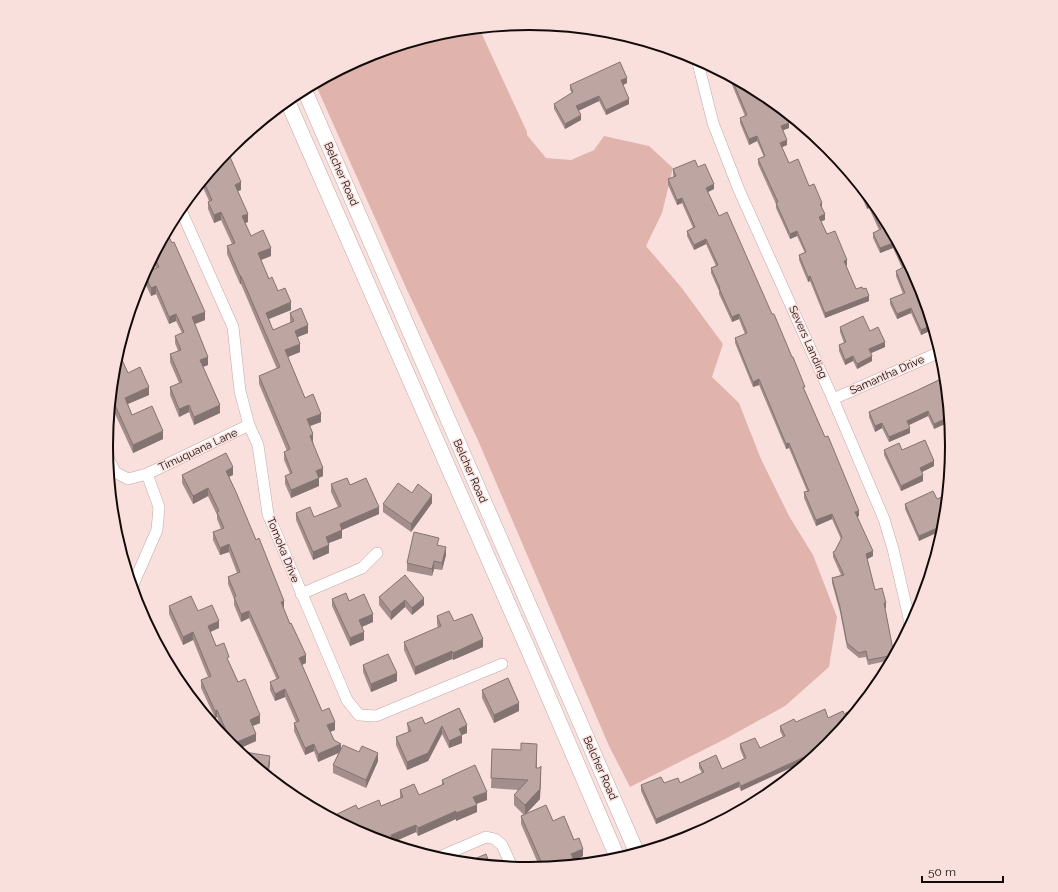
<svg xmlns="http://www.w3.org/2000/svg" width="1058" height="892" font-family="Raleway,sans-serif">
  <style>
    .green { fill: #e1b3ad }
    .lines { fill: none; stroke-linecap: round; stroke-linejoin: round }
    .street-casing { stroke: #c0a8a5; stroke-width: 12 }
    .secondary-casing { stroke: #c0a8a5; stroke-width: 16 }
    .street { stroke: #fff; stroke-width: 11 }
    .secondary { stroke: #fff; stroke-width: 15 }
    .wall { fill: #a38e8b }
    .shaded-wall { fill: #847471 }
    .building { fill: #bda5a2; stroke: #847471 }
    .labels { text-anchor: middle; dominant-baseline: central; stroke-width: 3; stroke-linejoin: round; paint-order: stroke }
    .street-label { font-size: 11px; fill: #130b0a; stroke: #fae0dd }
    .rim { fill: none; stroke: #130b0a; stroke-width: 2 }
  </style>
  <rect width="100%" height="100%" fill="#fae0dd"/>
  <path class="green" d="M479 28 527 132V135L546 158 571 160 594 150 604 136 649 146 673 168 662 213 646 246 681 287 723 344 712 377 739 403 761 459 789 516 813 555 837 617 829 667 785 706 727 738 630 787 609 746 477 438 407 290 315 83 367 55 447 31Z"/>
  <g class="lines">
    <g class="street-casing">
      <g id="street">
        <path d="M697 59 713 123 739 190 833 399 884 519 893 549 909 618V628"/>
        <path d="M180 208 233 327 240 391 249 425 258 445 268 514 347 700 359 715 376 716 502 664"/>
        <path d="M833 399 940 352"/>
        <path d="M107 456 115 472 128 479 147 474 249 425"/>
        <path d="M132 587 157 530 159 507 147 474"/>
        <path d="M301 594 362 568 377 553"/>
        <path d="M136 599 145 621"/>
        <path d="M671 843 719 822"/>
        <path d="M437 858 486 837 495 839 502 845 512 867"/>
      </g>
    </g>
    <g class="secondary-casing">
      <g id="secondary">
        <path d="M304 89 637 853"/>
        <path d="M287 100 528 649 618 859"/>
      </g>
    </g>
    <use href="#street" class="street"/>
    <use href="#secondary" class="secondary"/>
  </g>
  <g class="wall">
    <path d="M730 76 764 94 789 128 783 130 787 145 782 147 789 163 809 186 822 208 825 220 821 221 827 234 847 265H846L856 289 869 301 825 318 810 281 808 282 799 260V255L805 253 797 236 790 239 776 208V204L758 164V159L764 157 757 141 749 145 740 123V118L745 116 730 80Z"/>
    <path d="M627 83 623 85 629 104 606 115 599 101 578 111 581 120 565 129 554 109V104L572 93 570 90V85Z"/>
    <path d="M227 150 241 190 238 191 248 222 245 223 251 236 271 256 261 260 269 279 291 310 269 319 273 330 291 323 290 321V313L308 333 298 337 300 352 288 357 305 398 321 422 310 426 313 442 323 476 319 478V486L291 498 285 484V476L290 474 284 460V452L287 451 259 384V376L277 369 241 284H240L227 254V246L232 244 221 220 214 223 208 209V202L209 201 201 183Z"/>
    <path d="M698 167 714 189 708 192 719 216 805 391 859 516 857 517 873 556 867 559 875 590 886 608H885L894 655V657L892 660 868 665 866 657 859 658 847 648 840 612 832 583V578L841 575 833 557V552L835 551 841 539 832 519 816 526 804 498V492L807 491 789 448 786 449 759 385 753 387 735 343V338L745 334 739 319 732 322 719 294V291L711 273V268L716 266 706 244 694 250 687 236V231L693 228 682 203 677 205 668 185V179L674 177 673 175V169Z"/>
    <path d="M853 177 881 211 920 284 934 329 921 335 911 313 897 319 890 304V299L903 294 896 276V271L902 268 893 248 880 253 873 238V233L879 230 869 208 867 209Z"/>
    <path d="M166 231 205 320 195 324 208 365 203 367 220 413 194 425 189 412 179 417 170 395V387L179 383 170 362V354L178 351 175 343V336L182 333 176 321 169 324 156 294 151 296 144 281V273L156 268 152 258Z"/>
    <path d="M840 327 870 331 885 347 871 353 872 361 857 369 853 361 845 365 839 351V345L844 343 840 332Z"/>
    <path d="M121 342 123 353 120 355 128 373 149 395 128 404 132 415 163 439 133 453 110 403 114 363Z"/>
    <path d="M945 377 934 429 928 416 909 425 910 433 889 442 882 428 875 432 869 417V412L918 391V390Z"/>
    <path d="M884 450H902L934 466 922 472 923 481 901 491 884 455Z"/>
    <path d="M182 475H233L229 477 284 609 306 663 302 665 322 711 335 730 330 732 334 740 341 748 378 761 366 788 333 773V765L339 752 318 762 314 751 305 755 294 731V723L296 722 285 697 275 701 270 690V682L277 680 249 618 241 622 234 605V599L228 584V577L237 573 229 552 220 555 213 540V532L221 529 217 519V515L208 496 193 504 182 483Z"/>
    <path d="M331 484 350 485 379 514 342 530V538L329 543V553L313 560 296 520V513L314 517 338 507 331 492Z"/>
    <path d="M412 493 432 503 411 532 383 512V504Z"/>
    <path d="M937 499 919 541 905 509V504Z"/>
    <path d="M439 546 446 555 442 570 434 569 432 576 407 571V563Z"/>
    <path d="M405 575 424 605 412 615 405 607 391 620 379 605V597Z"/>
    <path d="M332 599 349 601 373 622 362 627 364 640 350 646 332 606Z"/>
    <path d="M169 606 198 611 219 628 210 632 216 646 229 662 238 682 260 723 253 726 256 741 236 750 228 743 217 717 215 718 201 688V680L208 677 193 640 183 645 169 614Z"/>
    <path d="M437 616 454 621 483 647 453 660 452 659 415 675 404 650V642L438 628 437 624Z"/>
    <path d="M363 665 397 681 371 692 363 672Z"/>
    <path d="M482 690 519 711 494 723 482 698Z"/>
    <path d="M872 691 860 706 859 703V698Z"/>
    <path d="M459 708 467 733 462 735V743L449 748 442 734 428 761 407 770 396 745V737L408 732 407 723 425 724Z"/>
    <path d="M828 718 741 791 739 787 656 824 641 791V785L664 783H680L702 773 699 768V763L722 769 744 759 740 749V744L760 748 783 737 780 731V726L796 722Z"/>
    <path d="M492 749 537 754V768L541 776 540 799 526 814 553 821 574 840 583 856 574 860 576 864 540 868 521 824V816L524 815 514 805V795L518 790 491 788Z"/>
    <path d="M442 780 487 800 476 804 477 812 456 821V819L418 836 416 832 394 842V845L367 837 333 819V816L358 809 381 806 400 798V790L419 795 442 785Z"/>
  </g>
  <g class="shaded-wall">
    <path d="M627 78V83L621 86V80Z"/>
    <path d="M599 96V101L576 112V106Z"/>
    <path d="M629 99V104L606 115V110Z"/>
    <path d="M581 115V120L565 129V124Z"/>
    <path d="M789 123V128L781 131V126Z"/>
    <path d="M757 136V141L749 145V139Z"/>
    <path d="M787 140V145L780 148V143Z"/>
    <path d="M241 182V190L235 192V185Z"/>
    <path d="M714 184V189L706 193V188Z"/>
    <path d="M682 198V203L677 205V200Z"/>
    <path d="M822 203V208L820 209V204Z"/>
    <path d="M869 203V208L867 209V204Z"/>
    <path d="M221 212V220L214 223V215Z"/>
    <path d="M248 214V222L242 224V216Z"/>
    <path d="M825 214V220L819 222V217Z"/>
    <path d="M797 231V236L790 239V234Z"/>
    <path d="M706 239V244L694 250V245Z"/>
    <path d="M893 243V248L880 253V248Z"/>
    <path d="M271 248V256L258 261V253Z"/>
    <path d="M847 260V265L844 266V261Z"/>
    <rect x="240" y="276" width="1" height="8"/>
    <path d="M810 276V281L808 282V277Z"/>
    <path d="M156 286V294L151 296V288Z"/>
    <path d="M869 296V301L825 318V313Z"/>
    <path d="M291 302V310L266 320V313Z"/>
    <path d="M911 308V313L897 319V314Z"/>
    <path d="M205 312V320L192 325V317Z"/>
    <path d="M176 314V321L169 324V317Z"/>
    <path d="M739 314V319L732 322V317Z"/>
    <path d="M308 325V333L295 338V331Z"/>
    <path d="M932 325 934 329 921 335V330Z"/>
    <path d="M885 342V347L869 354V349Z"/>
    <path d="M300 344V352L285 358V350Z"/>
    <path d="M123 346V353L117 356 119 347Z"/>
    <path d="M853 356V361L845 365V360Z"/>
    <path d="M872 356V361L857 369V364Z"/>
    <path d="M208 357V365L200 368V360Z"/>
    <path d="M759 379V385L753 387V382Z"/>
    <path d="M149 387V395L125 405V398Z"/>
    <path d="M189 405V412L179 417V409Z"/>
    <path d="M220 405V413L194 425V417Z"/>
    <path d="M928 411V416L907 426V421Z"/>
    <path d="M321 414V422L307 427V419Z"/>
    <path d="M949 417 950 422 934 429V424Z"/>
    <path d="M882 423V428L875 432V426Z"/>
    <path d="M910 428V433L889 442V437Z"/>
    <path d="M163 431V439L133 453V445Z"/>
    <path d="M313 434V442L310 443V436Z"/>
    <path d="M789 443V448L786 449V444Z"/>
    <path d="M934 461V466L920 473V468Z"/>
    <path d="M233 467V475L226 478V471Z"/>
    <path d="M323 468V476L316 479V471Z"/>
    <path d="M923 475V481L901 491V486Z"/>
    <path d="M319 478V486L291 498V490Z"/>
    <path d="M208 488V496L193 504V496Z"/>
    <path d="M432 495V503L411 532V524Z"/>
    <path d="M379 507V514L342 530V538L326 544V537L340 524Z"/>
    <path d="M859 511V516L855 518V512Z"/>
    <path d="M832 514V519L816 526V520Z"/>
    <path d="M944 525 943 530 919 541V536Z"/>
    <path d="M229 544V552L220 555V548Z"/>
    <path d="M329 545V553L313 560V552Z"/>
    <path d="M446 547V555L442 570V563Z"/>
    <path d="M873 551V556L866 560V554Z"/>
    <path d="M434 561V569L432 576V569Z"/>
    <path d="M424 598V605L412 615V608Z"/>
    <path d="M405 600V607L391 620V612Z"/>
    <path d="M284 601V609L281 602Z"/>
    <path d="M884 603H886V608L884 609Z"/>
    <path d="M249 611V618L241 622V614Z"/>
    <path d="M373 614V622L359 628V620Z"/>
    <path d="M219 621V628L208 633V626Z"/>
    <path d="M193 632V640L183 645V637Z"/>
    <path d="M364 632V640L350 646V638Z"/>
    <path d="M483 639V647L453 660V653Z"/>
    <path d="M452 651V659L415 675V667Z"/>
    <path d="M306 655V663L299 666V658Z"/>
    <path d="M397 673V681L371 692V684Z"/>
    <path d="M285 689V697L275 701V694Z"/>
    <path d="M519 703V711L494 723V715Z"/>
    <path d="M217 710V717L215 718V711Z"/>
    <path d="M260 715V723L250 727V720Z"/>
    <path d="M335 722V730L327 733V725Z"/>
    <path d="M467 725V733L462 735V743L449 748V741L459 729Z"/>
    <path d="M442 726V734L428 761 407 770V762Z"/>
    <path d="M256 734V741L236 750 232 746V744Z"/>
    <path d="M314 744V751L305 755V748Z"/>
    <path d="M341 744V752L318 762V754Z"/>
    <path d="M826 747 812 758 741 791V786Z"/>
    <path d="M378 753V761L366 788V780Z"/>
    <path d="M270 756V764L268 776 267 775Z"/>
    <path d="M541 766 540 799 525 815V805Z"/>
    <path d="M739 782V787L656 824V819Z"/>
    <path d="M487 792V800L473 805V797Z"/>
    <path d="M477 805V812L456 821V813Z"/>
    <path d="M456 811V819L418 836V828Z"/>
    <path d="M416 825V832L391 843V835Z"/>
    <path d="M583 849V856L571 862V854Z"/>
  </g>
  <g class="building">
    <path d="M620 62 627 78 621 80 629 99 606 110 599 96 576 106 581 115 565 124 554 104 573 92 570 85Z"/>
    <path d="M731 77 764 94 784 111 789 123 781 126 787 140 780 143 789 163 798 159 809 186 814 184 822 203 820 204 825 214 819 217 827 234 835 231 847 260 844 261 856 289 862 287 863 289 866 288 869 296 825 313 810 276 808 277 799 255 806 252 797 231 790 234 776 203 778 202 758 159 765 156 757 136 749 139 740 118 747 115Z"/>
    <path d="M227 150 241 182 235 185 248 214 242 216 251 236 263 230 271 248 258 253 269 279 272 277 278 291 285 288 291 302 266 313 273 330 294 321 290 313 301 308 308 325 295 331 300 344 285 350 305 398 313 394 321 414 307 419 313 434 310 436 323 468 316 471 319 478 291 490 285 476 292 473 284 452 290 449 259 376 280 367 241 276H240L227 246 235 243 221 212 214 215 208 202 212 200 203 180Z"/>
    <path d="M695 160 698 167 705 164 714 184 706 188 719 216 727 212 772 314H774L792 357H793L805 387H803L825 437 828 436 859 511 855 512 873 551 866 554 875 590 882 588 886 603H884L894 655 868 660 866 651 859 653 847 643 840 607 832 578 844 575 833 552 835 551 842 537 832 514 816 520 804 492 809 491 789 443 786 444 759 379 753 382 735 338 747 333 739 314 732 317 719 288H720L711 268 718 265 706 239 694 245 687 231 695 227 682 198 677 200 668 179 676 176 673 169Z"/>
    <path d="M858 183 881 211 920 284 932 325 921 330 911 308 897 314 890 299 905 293 896 271 904 267 893 243 880 248 873 233 881 229 869 203 867 204Z"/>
    <path d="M166 231 172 243 174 242 205 312 192 317 208 357 200 360 220 405 194 417 189 405 179 409 170 387 182 382 170 354 181 350 175 336 184 332 176 314 169 317 156 286 151 288 144 273 159 267 154 255Z"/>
    <path d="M863 316 870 331 878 327 885 342 869 349 872 356 857 364 853 356 845 360 839 345 846 342 840 327Z"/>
    <path d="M121 342 123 346 119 347Z"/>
    <path d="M118 351 128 373 140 367 149 387 125 398 132 415 152 406 163 431 133 445 111 396 114 363Z"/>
    <path d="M945 377 949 417 934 424 928 411 907 421 910 428 889 437 882 423 875 426 869 412 918 390Z"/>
    <path d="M925 440 934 461 920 468 923 475 901 486 884 450 899 443 902 450Z"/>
    <path d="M226 453 233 467 226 471 236 492 256 540 259 538 284 601 281 602 290 624 291 623 306 655 299 658 322 711 329 708 335 722 327 725 334 740 341 744 318 754 314 744 305 748 294 723 299 721 285 689 275 694 270 682 279 678 249 611 241 614 234 597 236 596 228 577 240 572 229 544 220 548 213 532 224 528 217 512 219 511 208 488 193 496 182 475Z"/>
    <path d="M347 478 350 485 366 478 379 507 340 524 342 530 326 537 329 545 313 552 296 513 310 507 314 517 341 506 331 484Z"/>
    <path d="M398 483 412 493 418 484 432 495 411 524 383 504Z"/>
    <path d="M933 491 937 499 944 496 946 502 944 525 919 536 905 504Z"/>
    <path d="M414 532 439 538 437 545 446 547 442 563 434 561 432 569 407 563Z"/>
    <path d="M405 575 424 598 412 608 405 600 391 612 379 597Z"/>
    <path d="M346 593 349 601 364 594 373 614 359 620 364 632 350 638 332 599Z"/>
    <path d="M191 596 198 611 212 605 219 621 208 626 216 646 224 643 229 657 227 658 238 682 245 679 260 715 250 720 256 734 232 744 217 710 215 711 201 680 211 676 193 632 183 637 169 606Z"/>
    <path d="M449 611 454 621 472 614 483 639 453 653 452 651 415 667 404 642 441 626 437 616Z"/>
    <path d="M388 654 397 673 371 684 363 665Z"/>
    <path d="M508 678 519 703 494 715 482 690Z"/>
    <path d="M872 691 862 704 859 698Z"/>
    <path d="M860 706 826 747 741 786 739 782 656 819 641 785 661 777 664 783 678 778 680 783 704 772 699 763 716 755 722 769 746 758 740 744 755 738 760 748 785 736 780 726 794 719 796 722 825 709 828 718 843 711 844 714Z"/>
    <path d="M459 708 467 725 459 729 462 735 449 741 442 726 428 753 407 762 396 737 411 731 407 723 422 717 425 724Z"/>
    <path d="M521 743 537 744 536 768H539L541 766 540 789 525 805 514 795 528 780 491 778 492 749 521 750Z"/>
    <path d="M343 745 359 752 362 746 378 753 366 780 333 765Z"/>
    <path d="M238 751 270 756 267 775 238 752Z"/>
    <path d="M475 765 487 792 473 797 477 805 456 813V811L418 828 416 825 391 835 394 843 391 844 367 837 334 819 333 816 356 805 358 809 379 800 381 806 403 797 400 790 414 784 419 795 444 784 442 780Z"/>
    <path d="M546 805 553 821 564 816 574 840 579 838 583 849 571 854 576 864 544 868 521 816Z"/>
    <path d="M486 854 490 865 465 863Z"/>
  </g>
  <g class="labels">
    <g class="street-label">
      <text transform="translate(341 174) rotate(66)">Belcher Road</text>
      <text transform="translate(808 342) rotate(66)">Severs Landing</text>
      <text transform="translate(887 375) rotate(-24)">Samantha Drive</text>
      <text transform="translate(198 450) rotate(-25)">Timuquana Lane</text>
      <text transform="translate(470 471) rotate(66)">Belcher Road</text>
      <text transform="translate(283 550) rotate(68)">Tomoka Drive</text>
      <text transform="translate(600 768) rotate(66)">Belcher Road</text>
    </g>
  </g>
  <path d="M0 0H1058V892H0ZM113 446a416 416 0 1 1 832 0a416 416 0 1 1-832 0Z" fill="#fae0dd" fill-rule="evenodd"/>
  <path class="rim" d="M113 446a416 416 0 1 1 832 0a416 416 0 1 1-832 0Z"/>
  <path d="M922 876v6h81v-6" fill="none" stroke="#130b0a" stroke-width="2"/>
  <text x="928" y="876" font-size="12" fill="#130b0a" stroke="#fae0dd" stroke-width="3" paint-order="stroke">50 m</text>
</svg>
